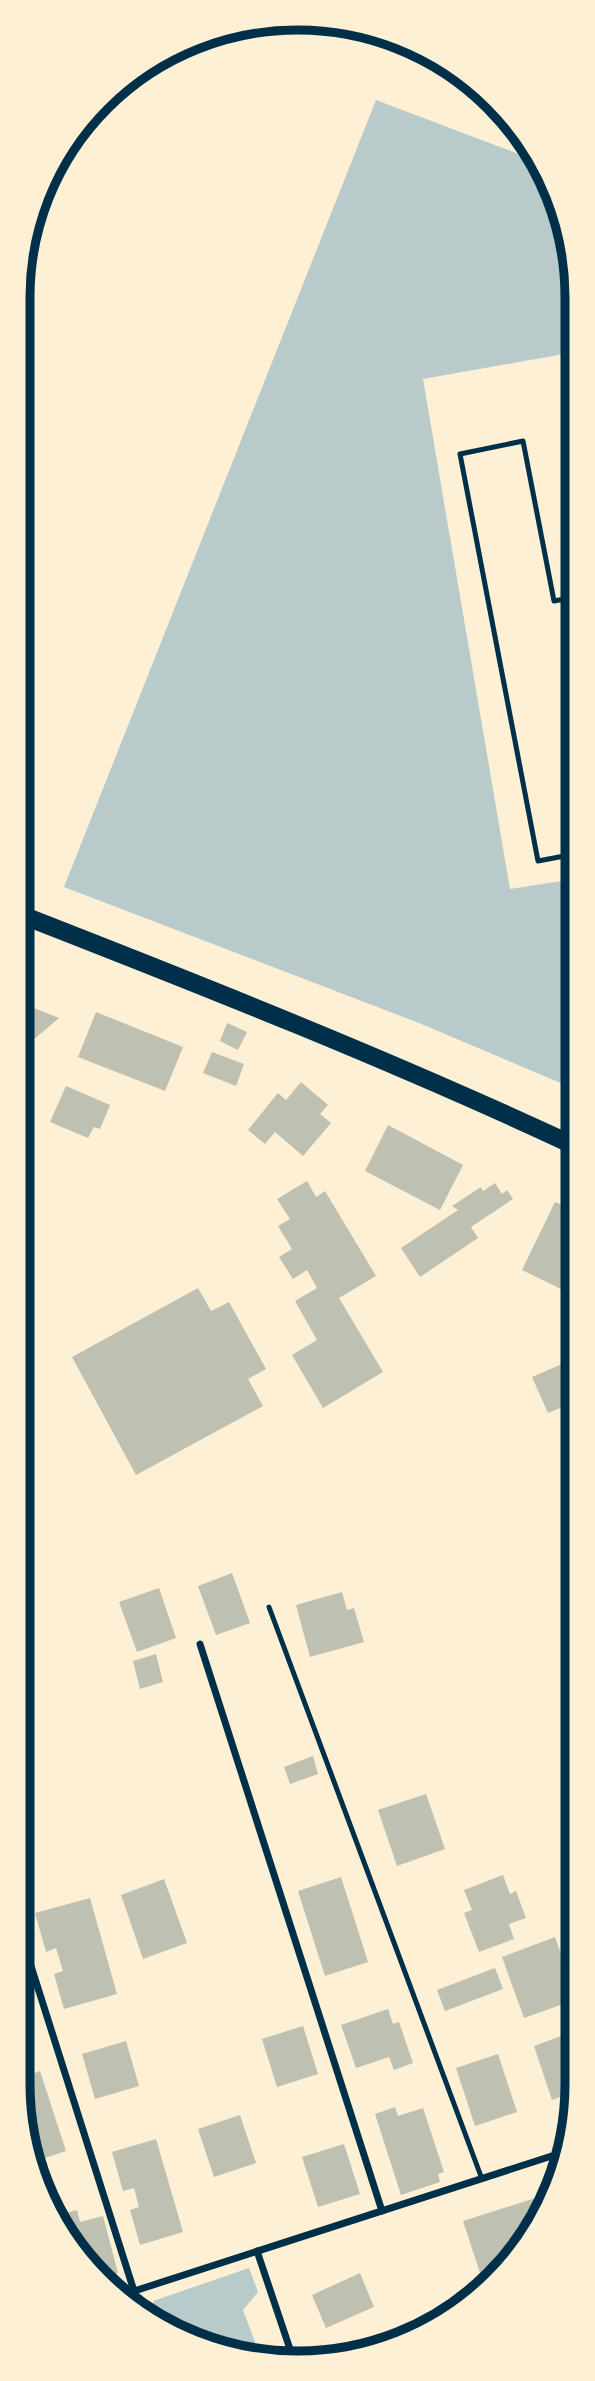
<svg xmlns="http://www.w3.org/2000/svg" width="595" height="2381" font-family="Figtree,sans-serif">
  <style>
    .green { fill: #b9caca }
    .building { fill: #bec0b2 }
    .lines { fill: none; stroke-linecap: round; stroke-linejoin: round }
    .service { stroke: #003049; stroke-width: 5 }
    .minor { stroke: #003049; stroke-width: 7 }
    .primary { stroke: #003049; stroke-width: 18 }
    .rim { fill: none; stroke: #003049; stroke-width: 9 }
  </style>
  <rect width="100%" height="100%" fill="#fdf0d5"/>
  <g class="green">
    <path d="M376 100 540 162 549 174 575 261V352L423 379 510 889 575 879V1089L419 1023 64 887Z"/>
    <path d="M249 2268 258 2292 243 2310 261 2358 174 2335 160 2324 153 2301Z"/>
  </g>
  <g class="building">
    <path d="M19 1002 59 1018 19 1052Z"/>
    <path d="M96 1012 183 1047 165 1091 78 1057Z"/>
    <path d="M227 1023 247 1032 238 1050 220 1041Z"/>
    <path d="M212 1052 244 1064 236 1086 203 1073Z"/>
    <path d="M301 1082 328 1105 320 1114 331 1123 303 1156 275 1132 265 1144 248 1130 278 1093 286 1100Z"/>
    <path d="M66 1086 110 1105 100 1129 94 1127 88 1138 50 1122Z"/>
    <path d="M388 1125 463 1165 440 1210 365 1171Z"/>
    <path d="M307 1181 316 1197 325 1191 376 1276 339 1298 383 1372 323 1408 292 1355 317 1340 295 1301 317 1288 307 1270 293 1279 279 1257 292 1249 278 1226 290 1219 277 1199Z"/>
    <path d="M495 1183 502 1194 507 1190 513 1199 471 1227 478 1238 420 1277 401 1248 458 1210 452 1206 481 1187 483 1191Z"/>
    <path d="M555 1202 575 1211V1265L563 1290 522 1270Z"/>
    <path d="M198 1288 211 1311 229 1302 266 1369 248 1379 263 1406 136 1475 72 1357Z"/>
    <path d="M562 1364 575 1396V1402L548 1413 532 1377Z"/>
    <path d="M232 1573 250 1623 216 1635 198 1586Z"/>
    <path d="M159 1588 176 1638 137 1652 119 1602Z"/>
    <path d="M342 1592 347 1610 354 1608 364 1642 310 1657 296 1605Z"/>
    <path d="M156 1654 163 1682 140 1689 133 1661Z"/>
    <path d="M313 1756 318 1774 290 1784 284 1767Z"/>
    <path d="M426 1794 445 1849 397 1866 378 1810Z"/>
    <path d="M503 1875 510 1894 516 1891 526 1918 509 1924 514 1939 479 1952 464 1913 472 1910 464 1890Z"/>
    <path d="M341 1877 368 1962 325 1976 298 1891Z"/>
    <path d="M164 1879 187 1943 143 1959 121 1895Z"/>
    <path d="M90 1898 117 1994 64 2009 54 1974 63 1971 56 1948 46 1952 35 1913Z"/>
    <path d="M555 1937 571 1982 562 1985 569 2002 524 2018 502 1957Z"/>
    <path d="M495 1968 503 1989 445 2011 437 1990Z"/>
    <path d="M388 2009 393 2024 399 2022 413 2063 394 2070 389 2057 356 2068 341 2025Z"/>
    <path d="M303 2026 318 2074 277 2087 262 2039Z"/>
    <path d="M575 2031V2092L552 2100 534 2046Z"/>
    <path d="M29 2041 32 2072 18 2074V2042Z"/>
    <path d="M126 2041 139 2086 95 2099 82 2054Z"/>
    <path d="M498 2054 517 2112 475 2126 456 2068Z"/>
    <path d="M40 2071 66 2151 33 2162 18 2079Z"/>
    <path d="M395 2107 398 2116 423 2108 444 2172 438 2174 440 2182 401 2195 375 2114Z"/>
    <path d="M240 2115 256 2163 214 2177 198 2129Z"/>
    <path d="M156 2139 183 2232 140 2245 130 2210 139 2207 134 2188 123 2191 112 2152Z"/>
    <path d="M344 2144 360 2194 318 2207 302 2157Z"/>
    <path d="M551 2193 540 2223 495 2275 482 2279 463 2221Z"/>
    <path d="M77 2210 80 2222 103 2216 118 2273 100 2278 87 2268 55 2216Z"/>
    <path d="M360 2273 374 2307 326 2328 312 2295Z"/>
  </g>
  <g class="lines">
    <g class="service">
      <path d="M575 854 538 861 460 454 523 441 554 601 575 597"/>
      <path d="M269 1607 482 2179"/>
    </g>
    <g class="minor">
      <path d="M200 1644 382 2211"/>
      <path d="M18 1925 134 2291"/>
      <path d="M257 2251 294 2361"/>
      <path d="M122 2295 564 2152"/>
    </g>
    <path class="primary" d="M19 914C206 987 393 1061 575 1146"/>
  </g>
  <path d="M0 0H595V2381H0ZM297 30H298A267 267 0 0 1 565 297V2084A267 267 0 0 1 298 2351H297A267 267 0 0 1 30 2084V297A267 267 0 0 1 297 30Z" fill="#fdf0d5" fill-rule="evenodd"/>
  <path class="rim" d="M297 30H298A267 267 0 0 1 565 297V2084A267 267 0 0 1 298 2351H297A267 267 0 0 1 30 2084V297A267 267 0 0 1 297 30Z"/>
</svg>
